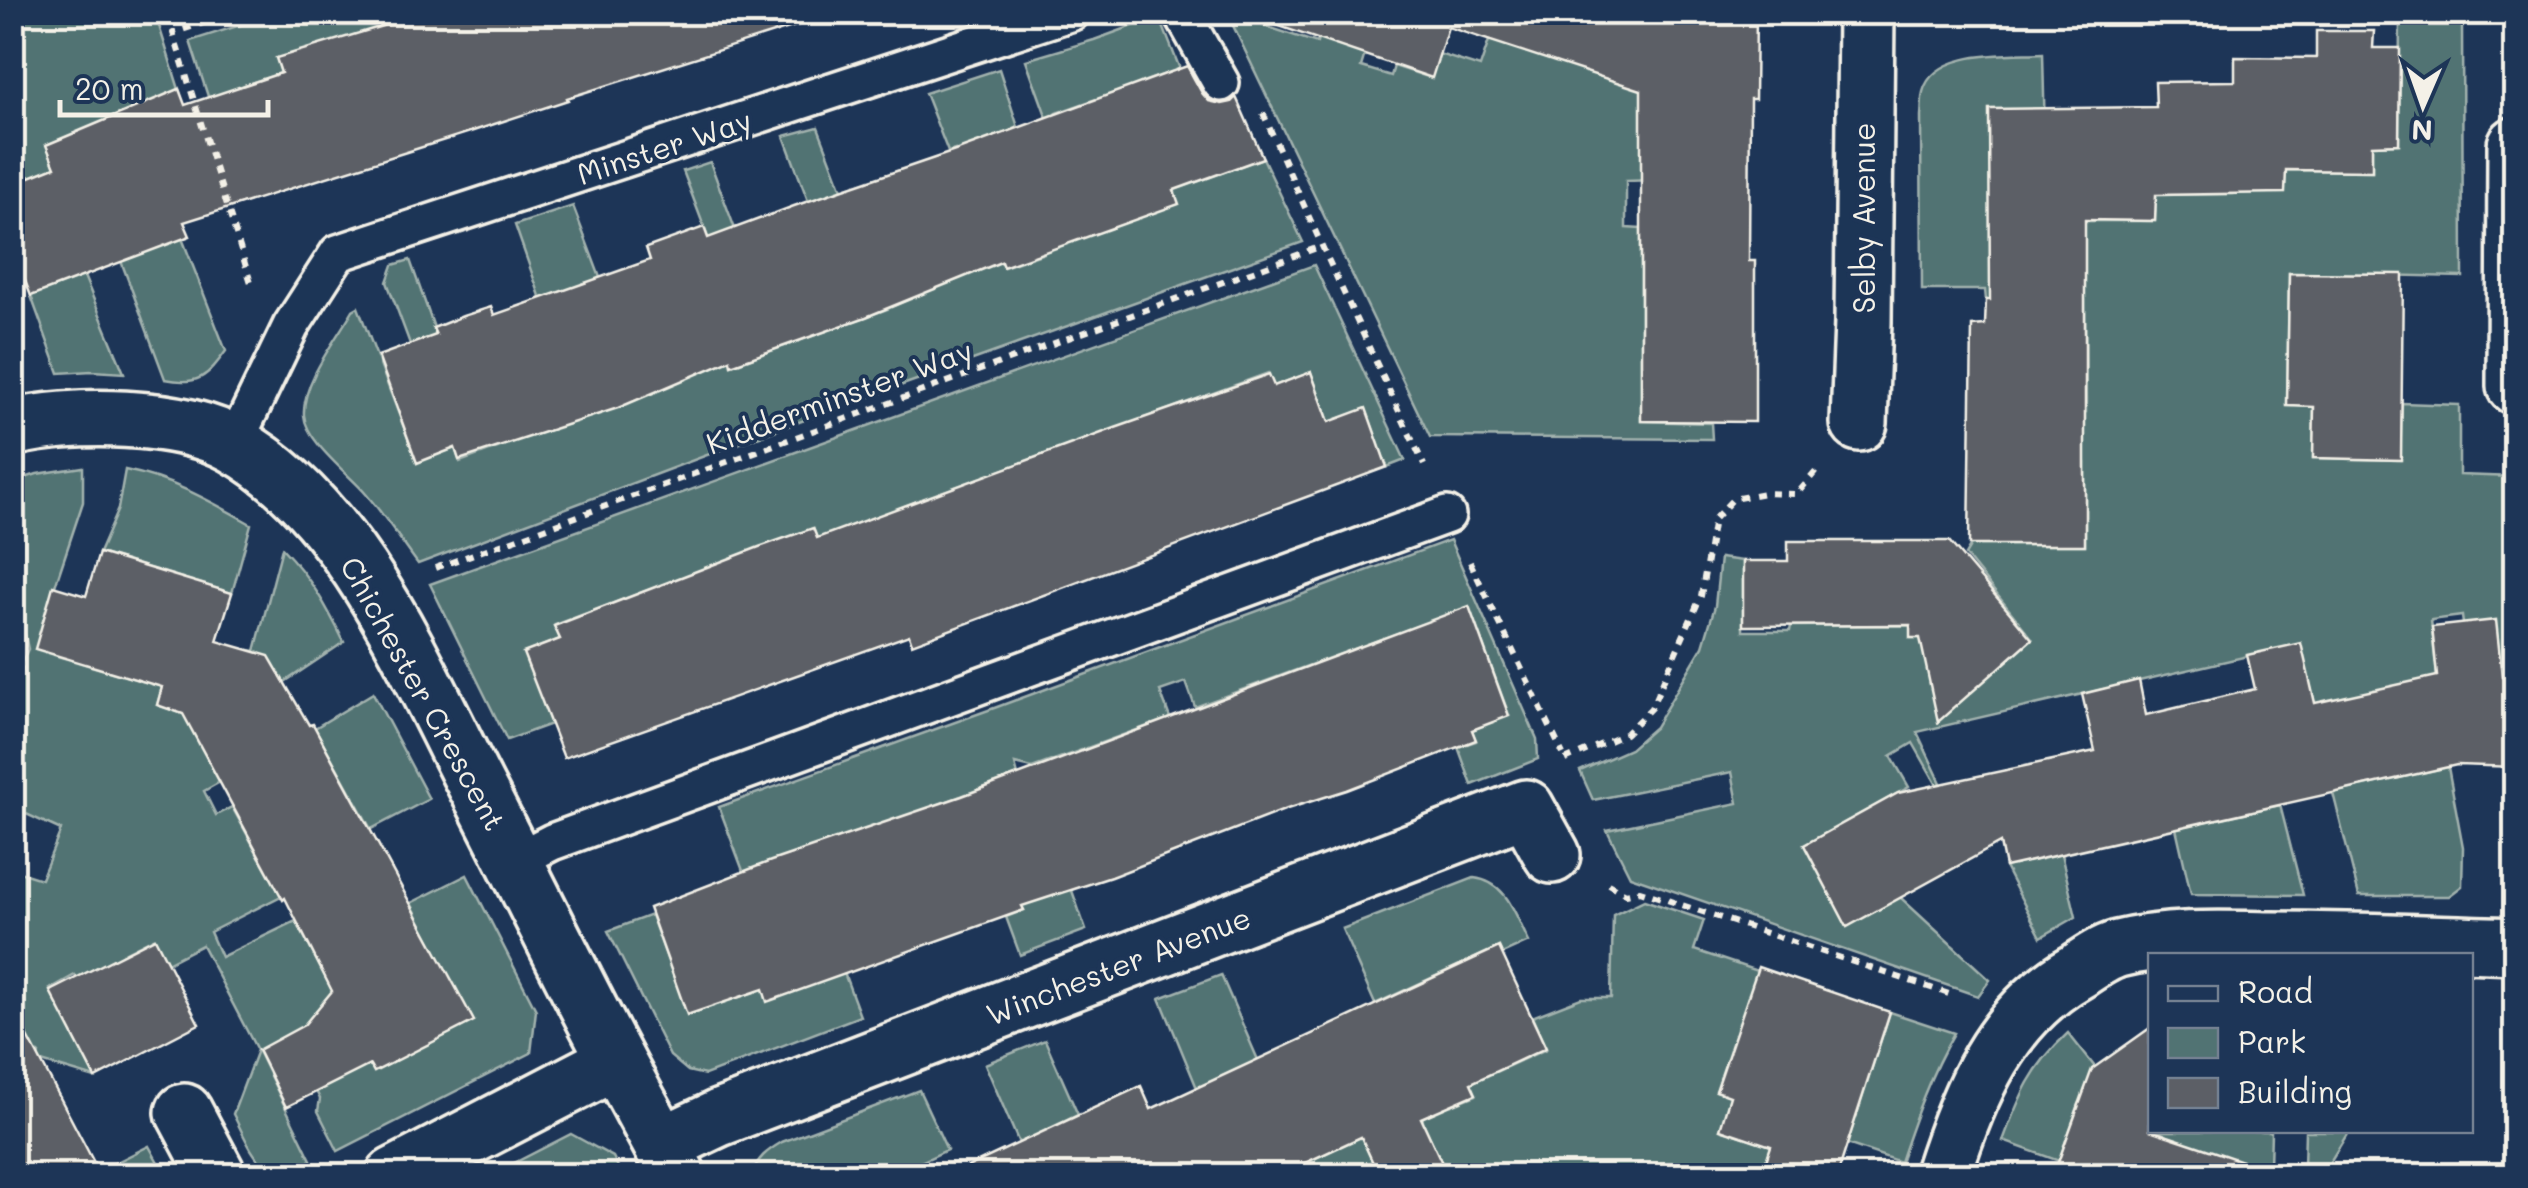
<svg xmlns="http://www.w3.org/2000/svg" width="2528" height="1188" font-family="Mali,sans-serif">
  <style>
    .green { fill: #517373; stroke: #a2b2ae; stroke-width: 2.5 }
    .building { fill: #5c5f66; stroke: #f4f1e8; stroke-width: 2.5 }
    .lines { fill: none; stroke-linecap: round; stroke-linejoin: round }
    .lane-casing { stroke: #f4f1e8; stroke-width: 42 }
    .street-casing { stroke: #f4f1e8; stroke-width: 62 }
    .path { stroke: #f4f1e8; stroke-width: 6; stroke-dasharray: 8 8; stroke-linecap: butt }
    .lane { stroke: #1d3557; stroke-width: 35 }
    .street { stroke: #1d3557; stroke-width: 55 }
    .labels { text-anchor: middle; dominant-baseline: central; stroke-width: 8; stroke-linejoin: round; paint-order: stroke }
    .street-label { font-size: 30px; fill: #f4f1e8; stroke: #1d3557 }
  </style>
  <rect width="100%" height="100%" fill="#1d3557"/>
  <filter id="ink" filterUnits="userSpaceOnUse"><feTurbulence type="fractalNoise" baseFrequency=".01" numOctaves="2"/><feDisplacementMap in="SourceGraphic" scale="20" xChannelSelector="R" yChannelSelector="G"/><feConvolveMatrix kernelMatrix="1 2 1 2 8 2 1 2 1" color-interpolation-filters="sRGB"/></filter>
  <g filter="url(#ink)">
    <g class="green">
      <path d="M12 13H155L194 137 164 98 47 145 55 167 13 184Z"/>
      <path d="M279 13H415L405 16 409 30 277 59 281 73 244 85 264 146 228 158 190 41Z"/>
      <path d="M1227 13H1237V17L1317 43 1324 18 1371 34 1361 67 1391 76 1394 66 1431 78 1439 54 1480 67 1496 20 1642 13 1653 180 1626 181V228L1641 229V421L1711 423 1712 439 1430 437Z"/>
      <path d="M2400 13H2459L2462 25 2463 277 2289 273 2287 405 2314 407 2313 458 2400 460 2402 403 2459 405V475L2515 477V677L2505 676 2463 624 2462 616 2431 620 2437 677 2315 704 2300 644 1917 732 1941 783 1937 785 1913 743 1891 756 1909 787 1804 845 1847 926 1900 897 1990 980 1978 996 1630 876 1607 830 1738 803 1732 772 1593 800 1580 771 1630 749 1655 727 1703 646 1715 606 1720 558 1743 561V631H1790L1791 626 1910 625 1911 638H1953L2009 658 2032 638 1965 555 1971 545H2085V463L2062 461V413L2086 412 2085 300H1986L1985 290H1922L1921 116C1922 108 1921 100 1923 92 1934 49 2009 55 2043 53L2047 221H2155L2156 195 2234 194 2286 170 2372 171V145L2399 144Z"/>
      <path d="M1152 19 1163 26 1200 120 1190 124 1171 72 1142 82 1103 116 1096 99 1056 113 1095 219 1263 158 1303 242 715 452 418 564C401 541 385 516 366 494 349 474 306 442 304 415 302 382 337 338 353 310L358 307 417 462 455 448 460 462 500 447 726 352 732 365 887 309 907 300 903 288 998 254 1004 267 1044 253 1048 121 1026 60 1094 40Z"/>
      <path d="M999 69 1018 127 1008 132 1014 148 962 168 955 150 948 152 925 93Z"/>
      <path d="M818 127 849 208 808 201 784 136Z"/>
      <path d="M710 162 735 229 715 256 683 171Z"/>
      <path d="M573 206 607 296 541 299 515 225Z"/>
      <path d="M182 238 226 351C207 377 198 386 165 379L121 261Z"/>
      <path d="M410 260 443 353 417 363 387 282 393 265Z"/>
      <path d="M1314 265 1405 460 1387 467 1366 409 1329 422 1311 372 1274 386 1268 373 922 499 818 541 813 528 555 625 560 639 524 653 551 724 507 740 430 584Z"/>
      <path d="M84 276 124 373 92 371 59 373 31 296Z"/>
      <path d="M83 467V502L42 625 54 655 162 687 157 705 193 717 232 706 249 650 255 651 282 548C311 578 326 605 344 642L243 710 202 748 220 782 204 791 216 815 232 807 281 896 210 932 221 957 296 921 341 1007 439 958 411 903 467 875 536 1010 531 1053 338 1151 318 1111 320 1099 288 1035 258 1051 313 1164C262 1188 253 1153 233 1114L257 1050 202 945 167 963 154 938 126 952 80 982 75 975 50 989 95 1078 38 1061 39 1053 13 1046V870L41 879 61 830 13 808V693L24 668 20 666 28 649 25 635 13 630V482L37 474Z"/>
      <path d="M125 470C172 479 210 501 251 524L232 593 99 553 118 509Z"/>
      <path d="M1450 540 1537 739 1538 759 1472 785 1458 747 1476 741 1472 730 1509 715 1469 607 1195 707 1186 682 1160 691 1170 718 1032 768 1015 764 1018 775 907 816 751 892 719 807 997 707Z"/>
      <path d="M373 693 429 799 371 829 315 728Z"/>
      <path d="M2448 767 2463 847 2462 886 2449 896H2359L2333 793Z"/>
      <path d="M2280 805 2303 895 2191 894 2176 828Z"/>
      <path d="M2061 854 2076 917 2041 937 2005 867Z"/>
      <path d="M1474 878C1508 882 1515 915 1529 942L1502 954 1499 947 1375 1004 1342 929Z"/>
      <path d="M1070 885 1086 930 1020 955 1006 917 1024 910 1018 897Z"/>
      <path d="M1644 900 1704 920 1694 950 1787 981 1716 1091 1747 1101 1730 1099 1720 1129 1775 1147 1761 1175H1447L1423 1122 1421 1106 1446 1094 1452 1105 1476 1095 1471 1083 1546 1049 1532 1017 1581 998H1611L1613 915Z"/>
      <path d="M651 915 688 1015 840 962 860 1016 705 1075 688 1071 670 1056 608 931Z"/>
      <path d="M1221 975 1258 1060 1197 1088 1160 998Z"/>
      <path d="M1890 1012 1954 1033C1930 1074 1915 1117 1900 1162L1847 1144Z"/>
      <path d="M2068 1033 2095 1067 2140 1101 2150 1095V1129L2079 1104 2059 1161 2003 1141C2020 1095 2031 1067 2068 1033Z"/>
      <path d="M1045 1040 1078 1115 1019 1143 985 1064Z"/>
      <path d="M919 1090 947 1150 893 1175H752C757 1158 767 1151 782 1142Z"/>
      <path d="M2155 1131H2271L2270 1167H2304L2305 1131H2349L2322 1175 2152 1176 2166 1135Z"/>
      <path d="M571 1134 613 1157 622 1175H491Z"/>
      <path d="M1366 1134 1396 1135 1367 1149 1379 1175 1277 1176Z"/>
      <path d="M149 1146 165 1175H101L99 1171Z"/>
    </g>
    <g class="building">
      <path d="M429 12H797L799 25 567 98 568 100 467 133 184 222 190 236 31 296 12 248V184L55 167 46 145 179 89 185 105 281 73 276 58Z"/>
      <path d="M1268 12H1756L1755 99H1750L1749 261H1755V422L1641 421V90L1448 27 1432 78 1267 22Z"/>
      <path d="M2316 31H2374L2373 48H2400L2399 144 2372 145V171L2286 170 2285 193 2156 195 2155 221 2085 220V545H1969L1972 326 1985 325 1986 300H1990L1989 109 2156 107 2155 82 2235 81V57L2316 58Z"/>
      <path d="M1187 66 1202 93 1209 101 1222 104 1231 102 1236 97 1263 158 1174 190 1179 204 1003 267 1001 262 866 317 731 365 730 360 618 408 459 460 455 448 417 463 378 356 436 335 433 328 463 316 491 307 494 315 650 260 646 248 704 227 708 238 794 206 955 151Z"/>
      <path d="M2289 273 2403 274 2401 460 2313 458 2314 407 2287 406Z"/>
      <path d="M1311 372 1329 422 1366 408 1387 467 912 644 909 635 564 758 523 653 560 639 554 626 759 547 813 528 817 538 1115 428 1269 374 1274 386Z"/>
      <path d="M1788 541H1949L2032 639 1938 722 1920 638H1910V625L1743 626V561H1788Z"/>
      <path d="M99 553 232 593 217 641 269 656 309 725 313 724 474 1021 374 1072 370 1065 286 1107 258 1050 304 1025 332 991 285 898 283 900 183 714 157 705 162 687 35 649 53 586 86 596Z"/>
      <path d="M1469 606 1509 716 1472 730 1476 740 1347 790 1287 809 1111 877 1022 906 1024 910 767 1002 763 989 687 1015 649 908 771 861 962 796Z"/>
      <path d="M2496 620 2502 676 2516 677V767L2457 765 2005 867 2000 843 1847 927 1804 845 1898 793 2095 751 2082 694 2139 680 2146 715 2255 689 2247 655 2301 643 2315 703 2437 676 2432 627Z"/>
      <path d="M155 938 199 1024 95 1078 50 991Z"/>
      <path d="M1499 947 1546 1048 1471 1083 1476 1094 1421 1118 1448 1176H1379L1361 1137 1277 1176H948L1141 1086 1151 1109Z"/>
      <path d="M1758 967 1890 1012 1837 1176H1761L1771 1146 1720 1129 1730 1096 1716 1091Z"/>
      <path d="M12 1006 101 1176H12Z"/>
      <path d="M2150 1028V1130L2260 1167 2259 1176H2053L2092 1069Z"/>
    </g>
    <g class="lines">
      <g class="lane-casing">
        <g id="lane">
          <path d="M1181 12 1221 83"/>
          <path d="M234 444 291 326 338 253 1072 12"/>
          <path d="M515 861 552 842 1447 515"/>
        </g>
      </g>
      <g class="street-casing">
        <g id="street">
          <path d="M2515 386 2516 145"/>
          <path d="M1859 423 1863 322 1866 12"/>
          <path d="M12 428C70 413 182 414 235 445 357 514 420 680 483 799 528 887 571 976 617 1062 637 1100 658 1137 678 1176"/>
          <path d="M184 1112 218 1176"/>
          <path d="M662 1145 719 1118 1526 808 1552 855"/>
          <path d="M394 1176 616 1061"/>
          <path d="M1942 1176C1968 1094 2000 1015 2078 971 2090 963 2104 953 2118 949 2168 937 2219 939 2271 940 2352 940 2434 943 2516 946"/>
        </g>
      </g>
      <g class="path">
        <path d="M237 12 173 33 252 286"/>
        <path d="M1263 113 1322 246 1424 465"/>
        <path d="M1470 562 1563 754"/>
        <path d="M435 568 1322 246"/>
        <path d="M1565 760 1625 734 1651 708 1701 596 1714 519 1733 499 1765 493 1797 494 1818 469"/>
        <path d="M1608 884 1626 894 1640 891 1955 996"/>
      </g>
      <use href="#lane" class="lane"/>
      <use href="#street" class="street"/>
    </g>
  </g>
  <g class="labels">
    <g class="street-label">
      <text transform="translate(664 146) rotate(-18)">Minster Way</text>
      <text transform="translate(1863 218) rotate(-90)">Selby Avenue</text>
      <text transform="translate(839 396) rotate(-20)">Kidderminster Way</text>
      <text transform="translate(424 693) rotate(61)">Chichester Crescent</text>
      <text transform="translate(1118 965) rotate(-21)">Winchester Avenue</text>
    </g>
  </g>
  <rect width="2528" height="1188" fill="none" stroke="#1d3557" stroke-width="50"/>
  <rect x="25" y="25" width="2478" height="1138" fill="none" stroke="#f4f1e8" stroke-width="4" filter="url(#ink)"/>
  <rect x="2148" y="953" width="325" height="180" fill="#1d3557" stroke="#738091" stroke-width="2.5"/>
  <rect x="2168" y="986" width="50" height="15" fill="#1d3557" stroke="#738091" stroke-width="2.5"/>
  <text x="2238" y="1003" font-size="30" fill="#f4f1e8">Road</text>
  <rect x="2168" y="1028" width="50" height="30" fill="#517373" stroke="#738091" stroke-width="2.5"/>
  <text x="2238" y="1053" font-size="30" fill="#f4f1e8">Park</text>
  <rect x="2168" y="1078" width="50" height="30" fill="#5c5f66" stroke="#738091" stroke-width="2.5"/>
  <text x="2238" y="1103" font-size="30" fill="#f4f1e8">Building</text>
  <g transform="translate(2423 105) rotate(182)" stroke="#1d3557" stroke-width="8" paint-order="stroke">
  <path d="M0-8L18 38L0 25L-18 38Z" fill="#f4f1e8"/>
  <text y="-15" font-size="28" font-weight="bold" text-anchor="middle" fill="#f4f1e8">N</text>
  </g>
  <path d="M60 100v15h208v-15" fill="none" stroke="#f4f1e8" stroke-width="5"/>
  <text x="75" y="100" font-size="30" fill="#f4f1e8" stroke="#1d3557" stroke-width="8" paint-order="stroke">20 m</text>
</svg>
